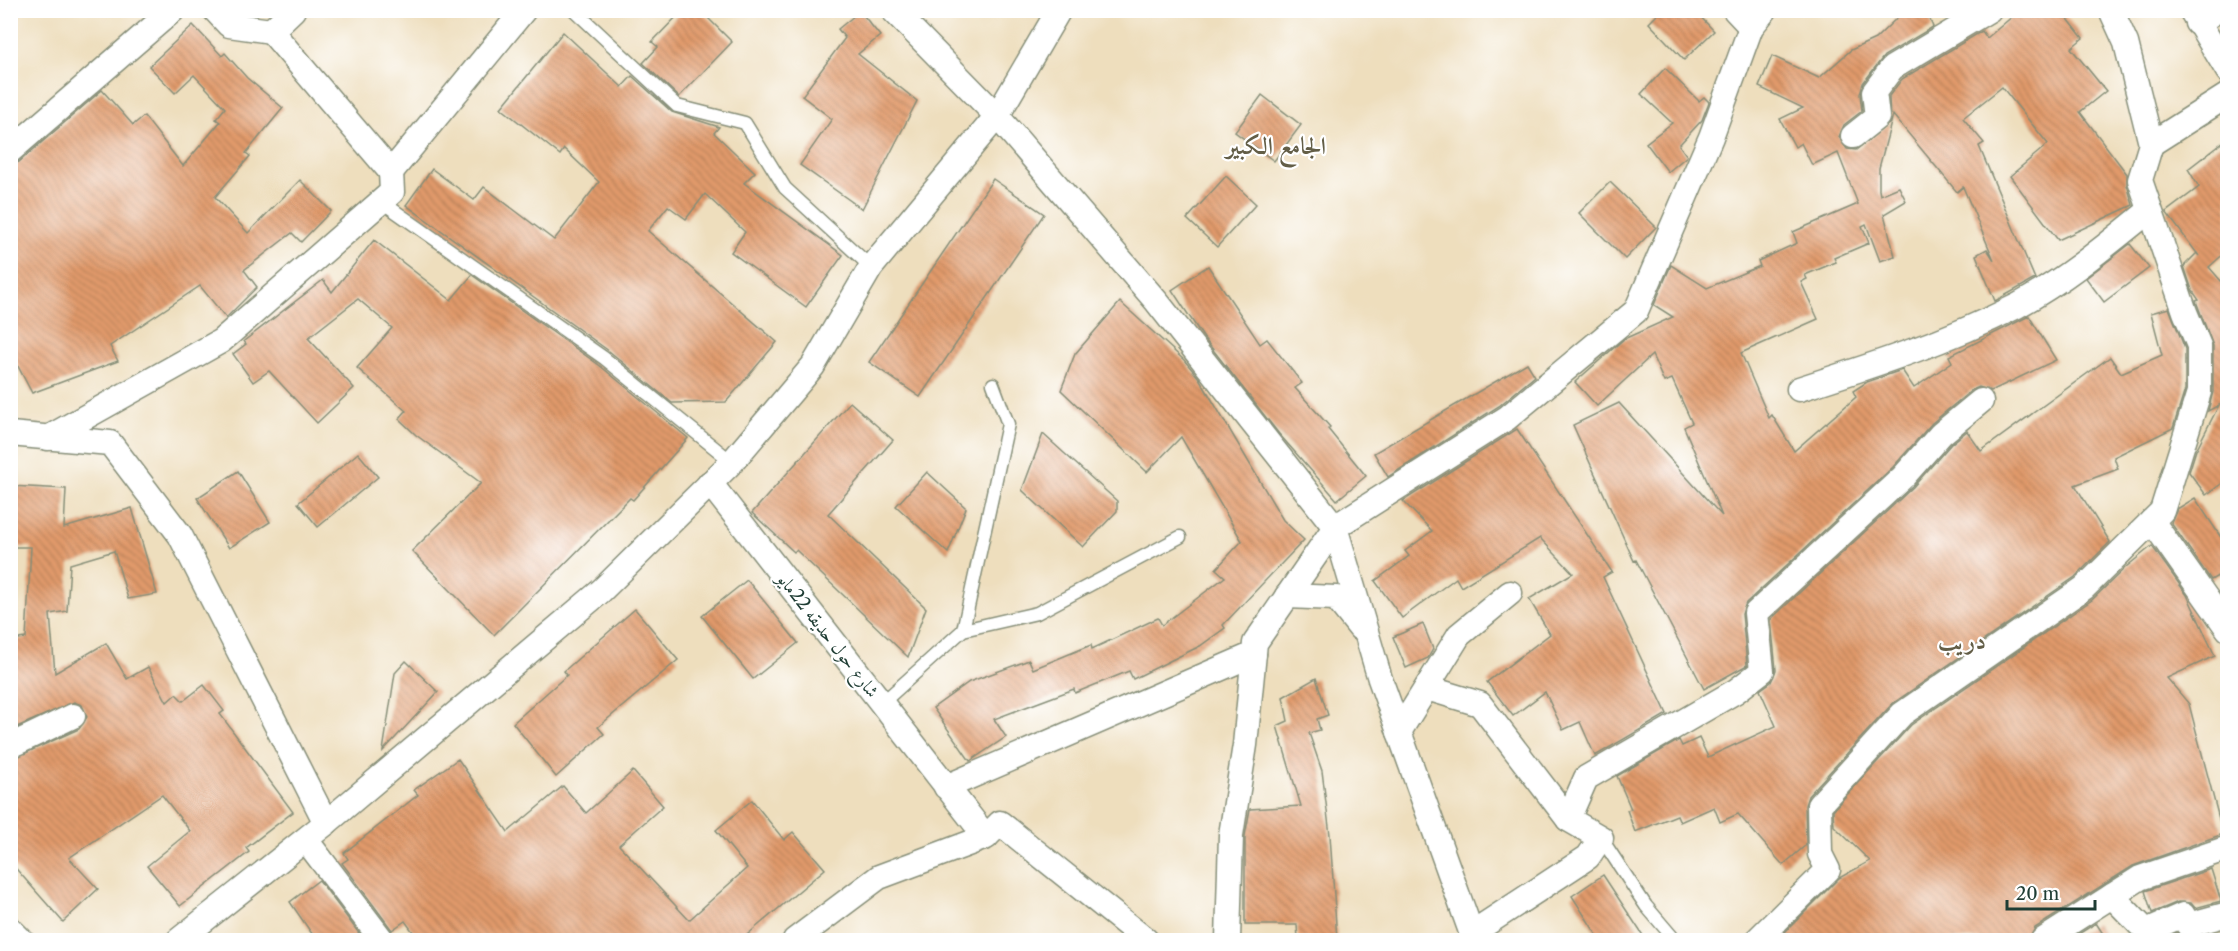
<svg xmlns="http://www.w3.org/2000/svg" width="2238" height="951" font-family="'Libre Caslon Text',Amiri,serif">
  <style>
    .building { fill: url(#building-back-hatch) }
    .lines { fill: none; stroke-linecap: round; stroke-linejoin: round }
    .lane-casing { stroke: #868e78; stroke-width: 15 }
    .street-casing { stroke: #868e78; stroke-width: 27 }
    .lane { stroke: #fff; stroke-width: 12 }
    .street { stroke: #fff; stroke-width: 24 }
    .labels { text-anchor: middle; dominant-baseline: central; stroke-width: 4.5; stroke-linejoin: round; paint-order: stroke }
    .street-label { font-size: 18px; fill: #1f3d34; stroke: #fff }
    .district-label { font-size: 24px; font-weight: bold; fill: #635e47; stroke: #fff }
  </style>
  <defs>
    <pattern id="building-back-hatch" width="6" height="6" patternUnits="userSpaceOnUse" patternTransform="scale(1.5)"><rect width="6" height="6" fill="#e19a6b"/><path d="M-1 5l2 2M0 0l6 6M5-1l2 2" fill="none" stroke="#b67f59"/></pattern>
  </defs>
  <rect width="100%" height="100%" fill="#fff"/>
  <filter id="ink" filterUnits="userSpaceOnUse"><feTurbulence type="fractalNoise" baseFrequency=".0167" numOctaves="2"/><feDisplacementMap in="SourceGraphic" scale="12" xChannelSelector="R" yChannelSelector="G"/><feConvolveMatrix kernelMatrix="1 2 1 2 8 2 1 2 1" color-interpolation-filters="sRGB"/></filter>
  <filter id="wash" filterUnits="userSpaceOnUse"><feTurbulence type="fractalNoise" baseFrequency=".008" numOctaves="4" result="noise"/><feDisplacementMap in="SourceGraphic" scale="24" xChannelSelector="R" yChannelSelector="G"/><feGaussianBlur stdDeviation="1.35" result="paint"/><feColorMatrix in="noise" values="0 0 0 0 0 0 0 0 0 0 0 0 0 0 0 0 0 1.4 0 .05"/><feComposite in="paint" operator="in"/></filter>
  <g filter="url(#wash)">
    <rect width="100%" height="100%" fill="#eedebd"/>
    <g id="blocks">
      <g class="building">
        <path d="M683 10H700L732 42 679 97 643 63 658 47 652 42Z"/>
        <path d="M1662 10H1694L1714 31 1684 60 1649 23Z"/>
        <path d="M2020 10H2061L2083 38 2071 48 2106 91 2080 112 2127 174V185L2133 205 2058 240 2010 176 2048 144 2002 87 1963 118 1984 143 1979 146 2035 279 1995 301 1976 255 1987 249 1994 260 1963 187 1957 192 1893 115 1879 168V190L1880 195 1899 187 1906 201 1884 214 1895 256 1880 261 1866 224 1862 226 1869 243 1834 258 1836 262 1805 275 1807 279 1801 282 1818 319 1741 353 1769 418 1772 415 1794 451 1856 397 1853 391 1867 382 1902 370 1914 388 1952 362 1949 356 2029 316 2056 360 1991 391 1979 387 1972 390 1932 423 1893 467 1746 603 1742 614 1747 665 1704 689 1636 560 1634 561 1573 425 1619 403 1722 516 1684 427 1692 423 1672 379 1664 382 1652 355 1597 406 1575 382 1624 339 1673 317 1654 305 1671 265 1707 288 1760 266 1758 261 1797 243 1793 232 1858 204 1838 153 1812 165 1801 143 1795 147 1780 119 1803 108 1759 87 1772 56 1819 78 1851 50 1875 39 1904 11H1926L1933 27 1884 56 1863 83 1860 94 1862 111 1844 125 1839 137 1847 149 1856 150 1890 123 1889 96 1902 79 1982 31 1987 38Z"/>
        <path d="M860 11 880 36 858 54 917 101 862 209 800 165 832 119 802 96 845 38 838 29Z"/>
        <path d="M193 25 222 56 225 53 247 78 283 108 246 153 250 156 215 197 248 233 300 180 331 211 301 242 292 233 244 270 257 287 226 318 200 286 110 346 118 361 32 393 10 351V165L19 162 102 90 133 125 144 116 183 166 220 122 216 119 225 108 194 75 175 93 149 66Z"/>
        <path d="M563 32 622 87 632 76 672 112 719 127 714 133 755 172 744 183 843 255 806 307 731 252 745 232 705 194 686 219 668 206 648 231 777 342 726 402 672 403 609 351 406 205 432 169 474 200 484 187 554 240 599 182 564 149 560 155 501 108Z"/>
        <path d="M1665 68 1699 101 1704 97 1709 102 1702 120 1679 145 1687 156 1668 172 1646 143 1672 123 1641 94Z"/>
        <path d="M1262 95 1301 125 1274 161 1235 132Z"/>
        <path d="M2228 138V250L2209 267 2228 289V479L2206 495 2189 472 2196 450 2219 405 2208 411 2213 392V346L2196 301 2199 300 2192 290 2184 266 2197 253 2199 256 2166 212 2199 187 2188 169Z"/>
        <path d="M1226 176 1256 204 1217 247 1187 219Z"/>
        <path d="M993 179 1044 214 920 397 869 362Z"/>
        <path d="M1610 182 1656 227 1625 259 1579 213Z"/>
        <path d="M374 240 451 300 472 275 599 365 688 438 633 500 630 498 494 635 412 551 481 483 416 435 399 419 406 411 357 368 392 328 358 299 308 338 354 388 317 423 269 371 253 382 233 354 246 344 244 341 323 280 332 292Z"/>
        <path d="M2130 244 2149 268 2104 302 2086 278Z"/>
        <path d="M1208 266 1260 344 1267 339 1302 383 1295 388 1330 427 1328 429 1366 476 1337 500 1279 434 1203 337 1172 290Z"/>
        <path d="M1120 302 1184 360 1199 378 1283 520 1304 540 1223 625 1225 628 1200 646 1133 679 1129 671 1075 693 1074 689 994 719 1006 737 970 761 933 708 969 682 1029 660 1033 669 1091 645 1092 649 1158 618 1162 625 1225 577 1216 569 1242 541 1181 437 1147 472 1061 390 1075 354Z"/>
        <path d="M2169 308 2185 349V390L2173 428 2114 457 2118 469 2075 485 2110 542 2075 577 1892 704 1808 796 1805 805 1806 845 1783 865 1738 814 1720 822 1714 807 1680 822 1677 815 1635 832 1627 810 1631 809 1617 776 1679 740 1682 746 1699 738 1708 757 1776 726 1760 690 1771 682 1776 670 1771 619 1913 487 1951 444 1967 431 1981 451 2110 357 2121 373 2162 355 2151 313Z"/>
        <path d="M1527 363 1535 376 1499 406 1388 477 1374 453Z"/>
        <path d="M850 402 893 440 828 514 926 608 908 657 796 550 794 552 752 513Z"/>
        <path d="M1517 429 1612 572 1603 577 1667 714 1595 756 1580 722 1563 730 1545 692 1513 716 1487 682 1550 634 1529 599 1573 573 1540 538 1461 587 1456 578 1402 618 1375 581 1409 556 1405 551 1432 531 1403 501Z"/>
        <path d="M1043 434 1117 501V511L1083 547 1022 490Z"/>
        <path d="M358 453 378 477 318 527 298 503Z"/>
        <path d="M238 471 270 522 229 548 197 498Z"/>
        <path d="M927 472 966 508 948 553 896 506Z"/>
        <path d="M10 486 66 489 64 528 132 508 157 594 128 599 114 551 70 564 67 611 50 614 55 673 106 643 127 679 148 667 167 702 176 694 183 701 204 685 224 711 220 714 293 812 246 848 249 852 180 906 147 866 190 831 162 795 69 858 98 889 63 922 10 862V760L79 729 87 717 82 705 74 702 10 730V640L26 638 31 547H10Z"/>
        <path d="M2195 498 2228 548V570L2211 580 2171 523 2177 509Z"/>
        <path d="M2152 546 2187 595 2215 656 2167 678 2189 704 2223 834 2133 866 2035 928 2029 940H1777L1839 878 1870 861 1834 826 1833 810 1911 725 2092 600 2126 567Z"/>
        <path d="M747 580 798 643 753 679 702 616Z"/>
        <path d="M635 609 678 660 598 727 604 734 556 777 513 723 567 675 564 671Z"/>
        <path d="M1423 624 1433 649 1428 658 1406 668 1393 637Z"/>
        <path d="M406 661 438 692 383 751 395 673Z"/>
        <path d="M1316 678 1328 715 1317 719 1320 730 1309 733 1322 771 1330 835 1337 940 1298 938 1297 925H1245V836L1250 809 1301 806 1277 726 1288 721 1283 697Z"/>
        <path d="M458 759 508 832 563 786 586 813 633 771 663 806 619 845 689 920 747 868 716 830 752 800 784 840 793 832 825 869 741 940H419L405 921 392 930 342 863 348 859 344 853 418 795 414 790Z"/>
        <path d="M2211 869 2221 901 2195 908 2191 903 2178 902 2152 913 2145 891Z"/>
        <path d="M1603 875 1646 940H1600L1572 896Z"/>
        <path d="M319 880 364 940H317L310 931 290 902Z"/>
        <path d="M2096 923 2107 940H2069Z"/>
        <path d="M2177 933 2185 939 2197 937 2198 940H2161Z"/>
      </g>
    </g>
  </g>
  <g filter="url(#ink)">
    <use href="#blocks" fill-opacity="0" stroke="#868e78" stroke-width="1.5"/>
    <g class="lines">
      <g class="lane-casing">
        <g id="lane">
          <path d="M574 10 677 106 745 123 785 188 871 267"/>
          <path d="M382 202 604 358 732 462"/>
          <path d="M963 630 1008 424 993 384"/>
          <path d="M881 704 963 630 1037 613 1180 537"/>
          <path d="M1601 838 1646 906 1675 940"/>
        </g>
      </g>
      <g class="street-casing">
        <g id="street">
          <path d="M215 10 229 25 271 31"/>
          <path d="M293 10 271 31 391 172 524 10"/>
          <path d="M893 10 997 116 1157 302 1335 527 1380 679 1474 940"/>
          <path d="M1735 10 1751 27"/>
          <path d="M2191 10 2228 71"/>
          <path d="M2197 23 2218 10"/>
          <path d="M1853 136 1877 117 1874 92 1892 68 1989 10"/>
          <path d="M2151 144 2228 95"/>
          <path d="M10 151 173 10"/>
          <path d="M1799 389C1874 365 1946 342 2017 306 2065 280 2108 244 2150 210"/>
          <path d="M10 434 110 443 180 535 326 823"/>
          <path d="M48 438 221 341 392 192 391 172"/>
          <path d="M710 483 986 837"/>
          <path d="M2152 521 2228 629"/>
          <path d="M1287 596 1336 598 1360 628"/>
          <path d="M1427 688 1480 704 1568 819"/>
          <path d="M1399 732 1459 635 1510 593"/>
          <path d="M10 746 73 716"/>
          <path d="M946 787 1254 654"/>
          <path d="M306 840 382 940"/>
          <path d="M2112 896 2146 931 2183 915 2188 925 2228 914"/>
          <path d="M10 929 21 940"/>
          <path d="M1472 933 1588 857 1601 838 1568 819 1586 778 1736 691 1762 671 1756 613 1903 477 1941 434 1981 401"/>
          <path d="M179 940 326 823 601 591 732 462 813 366 871 267 997 116 1059 10"/>
          <path d="M795 940 879 877 986 837 1000 823 1146 940"/>
          <path d="M1228 940 1231 835 1245 745 1255 643 1335 527 1507 418 1636 311 1711 137 1751 27 1765 10"/>
          <path d="M1757 940 1828 870 1820 854 1819 805 1902 714 2084 588 2162 511 2199 392V346L2185 312 2140 180 2151 144 2126 43 2111 10"/>
          <path d="M2043 940 2140 878 2228 848"/>
        </g>
      </g>
      <use href="#lane" class="lane"/>
      <use href="#street" class="street"/>
    </g>
  </g>
  <g class="labels">
    <g class="street-label">
      <text transform="translate(828 635) rotate(52)">شارع حول حديقه 22مايو</text>
    </g>
    <g class="district-label">
      <text x="1276" y="145">الجامع الكبير</text>
      <text x="1962" y="640">دريب</text>
    </g>
  </g>
  <rect width="2238" height="951" fill="none" stroke="#fff" stroke-width="36"/>
  <path d="M2007 900v9h88v-9" fill="none" stroke="#1f3d34" stroke-width="3"/>
  <text x="2016" y="900" font-size="18" fill="#1f3d34" stroke="#ffffff" stroke-width="4.5" paint-order="stroke">20 m</text>
</svg>
